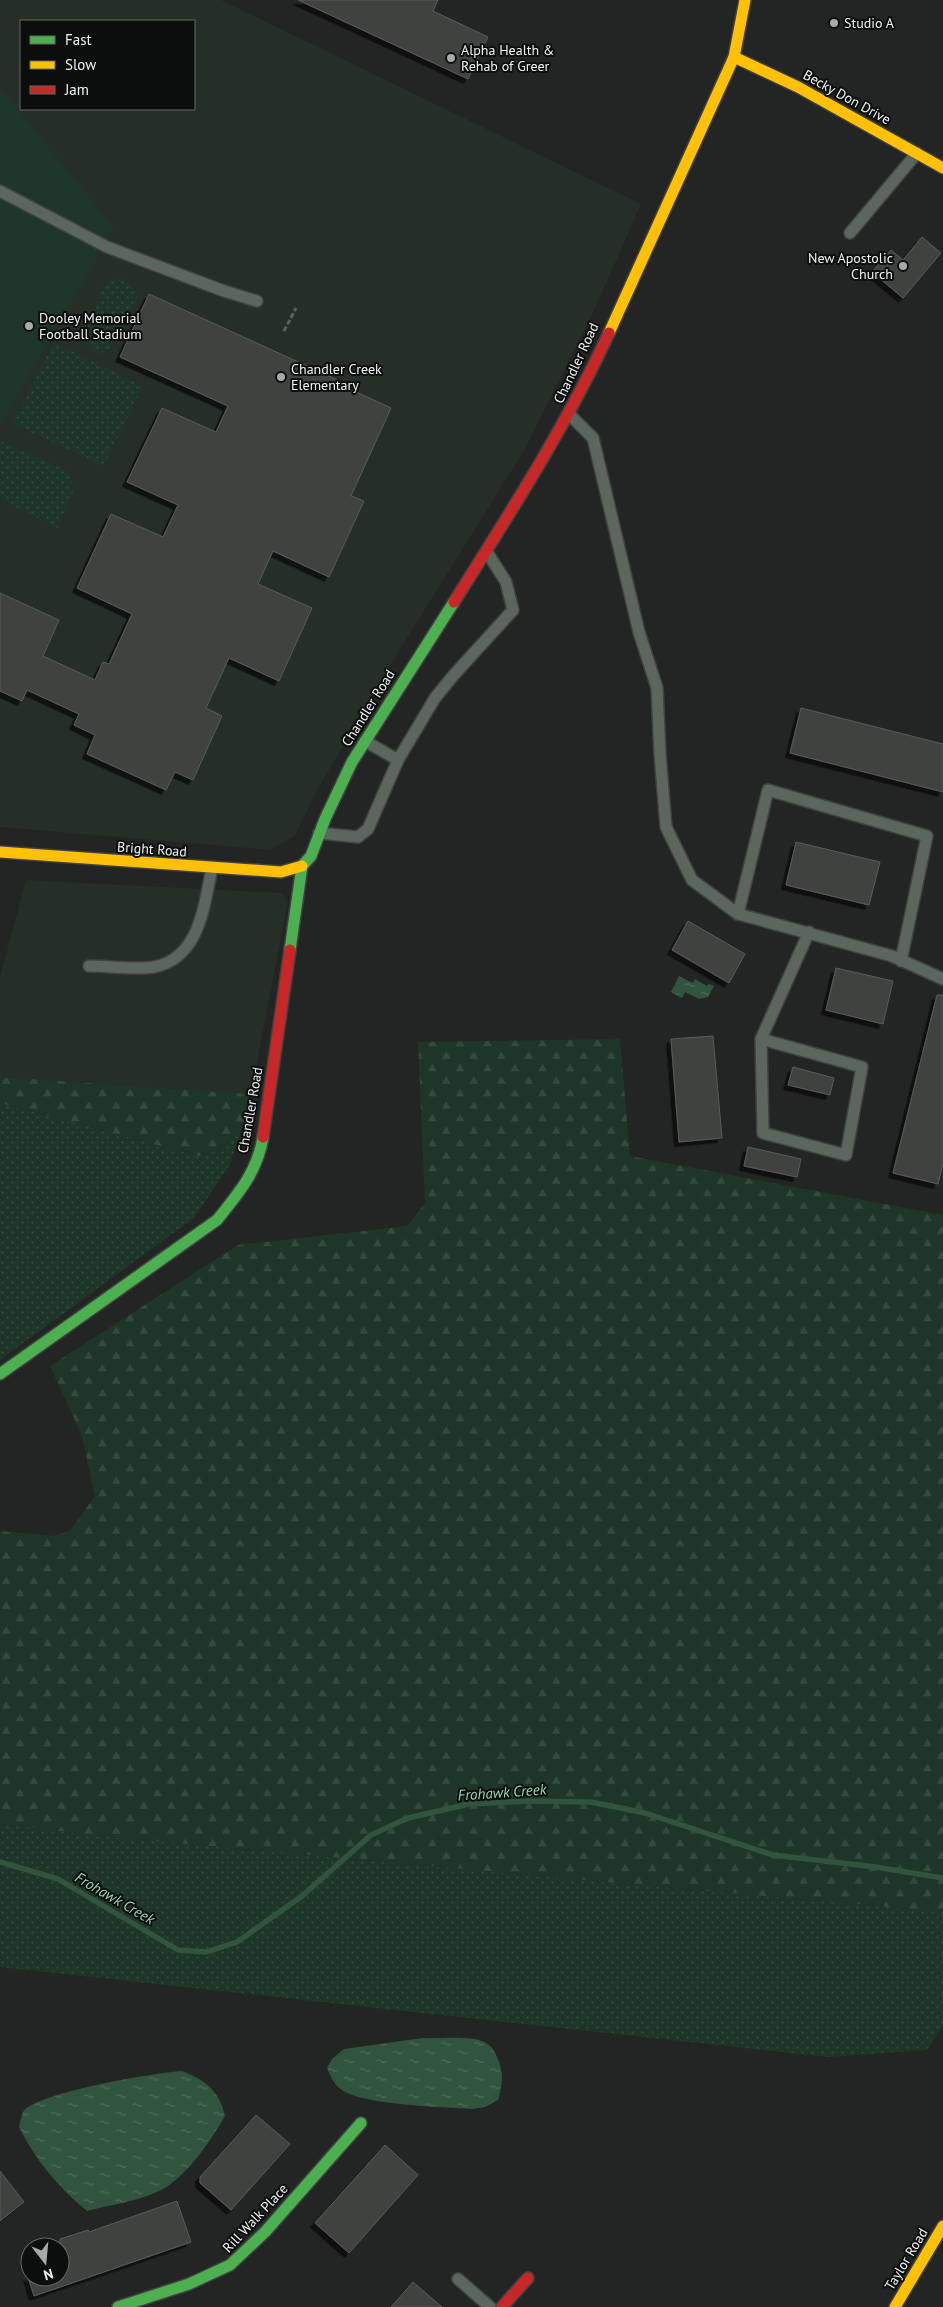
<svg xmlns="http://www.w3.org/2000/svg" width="943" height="2307" font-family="'PT Sans',sans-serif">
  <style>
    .built { fill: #252e27; fill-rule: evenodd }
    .green { fill: url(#green-dots) }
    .forest { fill: url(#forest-firs) }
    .pitch { fill: #1e3627 }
    .water { fill: url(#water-ripples) }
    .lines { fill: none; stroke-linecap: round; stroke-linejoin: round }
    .stream { stroke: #31543f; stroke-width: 5.5 }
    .building { fill: #404240; stroke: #5a5b5a; filter: url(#shadow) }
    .lane-casing { stroke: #404140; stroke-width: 14 }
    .fast-casing { stroke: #404140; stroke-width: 14 }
    .slow-casing { stroke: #404140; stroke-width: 14 }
    .jam-casing { stroke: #404140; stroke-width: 14 }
    .path { stroke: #5a625e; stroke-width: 3; stroke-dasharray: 5 2.5; stroke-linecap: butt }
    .lane { stroke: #5a665e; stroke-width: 11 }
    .fast { stroke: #4caf50; stroke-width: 11 }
    .slow { stroke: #ffc107; stroke-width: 11 }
    .jam { stroke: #c62828; stroke-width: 11 }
    .poi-dot { fill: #a7aaa8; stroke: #0c0e0d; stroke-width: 2 }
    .labels { text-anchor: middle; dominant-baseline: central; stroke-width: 4; stroke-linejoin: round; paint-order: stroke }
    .poi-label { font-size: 14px; fill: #eff2f0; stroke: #0c0e0d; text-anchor: start }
    .street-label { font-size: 14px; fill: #eff2f0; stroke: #0c0e0d }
    .water-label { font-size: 15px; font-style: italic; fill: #96d7af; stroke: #0c0e0d }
  </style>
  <defs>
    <pattern id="green-dots" width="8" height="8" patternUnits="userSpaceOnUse" patternTransform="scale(1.25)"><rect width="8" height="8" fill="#1e3627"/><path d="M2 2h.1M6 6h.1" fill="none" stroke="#344a3c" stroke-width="1.8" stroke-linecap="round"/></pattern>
    <pattern id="forest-firs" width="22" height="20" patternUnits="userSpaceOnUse" patternTransform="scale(1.25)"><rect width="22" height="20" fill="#1e3627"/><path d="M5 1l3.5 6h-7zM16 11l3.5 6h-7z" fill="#344a3c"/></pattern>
    <pattern id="water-ripples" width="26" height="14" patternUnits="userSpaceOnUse" patternTransform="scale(1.25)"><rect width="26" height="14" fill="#31543f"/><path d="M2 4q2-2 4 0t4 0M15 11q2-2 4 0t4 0" fill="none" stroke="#4f6d5b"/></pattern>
    <filter id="shadow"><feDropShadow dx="-4.5" dy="4.5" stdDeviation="0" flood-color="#0009"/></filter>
  </defs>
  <rect width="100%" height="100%" fill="#222523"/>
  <g class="built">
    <path d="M0 0H221L641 204 597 304 525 449 399 651 316 792 295 836 270 850 0 827ZM21 21H194V109H21Z"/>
    <path d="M26 880 282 893 288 901 251 1094 0 1077V977Z"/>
  </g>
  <g class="green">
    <path d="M121 278 135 289 138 297 133 307 127 310C128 321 123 334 113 337L110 349 101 353 92 351 88 343 87 330 92 312 99 302 102 287 110 281Z"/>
    <path d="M54 342 143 386 104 466 13 424Z"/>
    <path d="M0 441 69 472 74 489 58 528 0 499Z"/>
    <path d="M0 1103 199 1156 220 1150 244 1122 229 1166 194 1218 0 1360Z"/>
    <path d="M0 1824 120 1838 943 1912V2026L927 2050 828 2057 0 1967Z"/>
  </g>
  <g class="forest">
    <path d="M620 1039 630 1156 943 1215V1912L120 1838 0 1824V1531L53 1536 70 1531 95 1496 82 1436 50 1366 238 1245 407 1226 425 1203 418 1042Z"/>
    <path d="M0 1077 251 1094 244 1122 220 1150 199 1156 0 1103Z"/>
  </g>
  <path class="pitch" d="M0 88 114 228 1 424H0Z"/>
  <g class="water">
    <path d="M679 976 693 983 695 979 707 986 709 984 714 986 708 997 699 999 685 992 682 998 671 992Z"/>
    <path d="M423 2038C439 2039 474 2035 486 2043 493 2047 496 2054 499 2062 504 2075 502 2086 498 2100L485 2107 472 2109C444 2107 363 2105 342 2090 334 2085 331 2077 327 2068L332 2059 344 2049Z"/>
    <path d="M182 2071C205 2080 219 2090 225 2116 210 2142 185 2179 159 2191 139 2201 109 2205 87 2211 58 2187 36 2161 19 2127 20 2123 21 2116 23 2112 37 2092 155 2073 182 2071Z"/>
  </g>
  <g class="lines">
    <path class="stream" d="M0 1862 58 1879 178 1950 206 1952 237 1942 302 1896 371 1835 408 1818 469 1804 527 1801 591 1802 645 1813 773 1855 876 1867 943 1878"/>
  </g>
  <g class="building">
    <path d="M298 0H438L433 11 488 37 468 79Z"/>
    <path d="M922 237 941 253 903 298 872 272 891 250 903 260Z"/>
    <path d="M149 294 340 381 339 384 391 408 351 496 364 501 329 577 273 551 258 584 312 608 279 681 229 658 206 708 222 716 193 780 175 772 166 790 87 754 95 735 74 725 79 714 27 690 22 701 0 691V593L59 620 43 656 95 680 103 662 109 664 132 614 77 588 111 514 163 537 178 505 127 482 162 408 216 432 228 406 120 357Z"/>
    <path d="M801 708 943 744V792L790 753Z"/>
    <path d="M796 842 880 862 869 905 786 885Z"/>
    <path d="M688 921 745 954 729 983 672 950Z"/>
    <path d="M836 968 893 981 883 1024 826 1010Z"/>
    <path d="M937 995H943V1164L938 1184 893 1173Z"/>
    <path d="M713 1036 722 1138 679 1142 671 1039Z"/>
    <path d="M793 1067 834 1078 830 1095 788 1085Z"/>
    <path d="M748 1147 801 1159 797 1177 744 1166Z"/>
    <path d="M256 2115 290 2144 231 2210 200 2183V2177Z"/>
    <path d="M385 2145 418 2175 349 2253 315 2223Z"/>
    <path d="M0 2171 24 2202 0 2221Z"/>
    <path d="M177 2201 191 2242 34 2296 28 2277H60V2239L88 2230 89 2232Z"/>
    <path d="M413 2282 442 2307H391Z"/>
  </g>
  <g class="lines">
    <g class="lane-casing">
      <g id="lane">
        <path d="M0 191 107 247 224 291 257 301"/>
        <path d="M850 233 917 153"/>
        <path d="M569 414 593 438 639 632 657 688 660 754 666 827 692 880 738 914 892 956 943 979"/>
        <path d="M365 741 398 760"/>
        <path d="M319 833 358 837 368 829 398 760 435 698 452 677 513 610 506 582 487 552"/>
        <path d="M738 914 768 790 927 836 901 961"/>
        <path d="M89 966C107 966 137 970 154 967 200 958 204 905 212 868"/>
        <path d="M761 1039 763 1133 846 1155 862 1067 761 1039 809 932"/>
        <path d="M458 2279 490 2307"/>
      </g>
    </g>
    <g class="fast-casing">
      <g id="fast">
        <path d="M290 950 302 866 311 856 325 819 352 762 454 602"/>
        <path d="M0 1374 217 1220C238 1194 258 1171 263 1137"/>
        <path d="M118 2307 189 2284 230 2265 265 2232 361 2123"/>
      </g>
    </g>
    <g class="slow-casing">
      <g id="slow">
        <path d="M734 57 798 87 943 168"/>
        <path d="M609 333 734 57 745 0"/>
        <path d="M0 852 281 872 302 866"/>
        <path d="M895 2307 943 2226"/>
      </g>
    </g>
    <g class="jam-casing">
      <g id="jam">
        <path d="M454 602C510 513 565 428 609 333"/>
        <path d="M263 1137 290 950"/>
        <path d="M502 2307 528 2278"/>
      </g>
    </g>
    <path class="path" d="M284 331 296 308"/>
    <use href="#lane" class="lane"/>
    <use href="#fast" class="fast"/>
    <use href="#slow" class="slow"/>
    <use href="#jam" class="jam"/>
  </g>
  <g class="poi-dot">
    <circle cx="834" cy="23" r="5"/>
    <circle cx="451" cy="58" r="5"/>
    <circle cx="903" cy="266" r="5"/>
    <circle cx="29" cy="326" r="5"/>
    <circle cx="281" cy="377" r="5"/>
  </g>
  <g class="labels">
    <g class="poi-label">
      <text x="844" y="23">Studio A</text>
      <text x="461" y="50">Alpha Health &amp;<tspan x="461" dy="16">Rehab of Greer</tspan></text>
      <text x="893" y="258" text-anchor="end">New Apostolic<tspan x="893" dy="16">Church</tspan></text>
      <text x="39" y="318">Dooley Memorial<tspan x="39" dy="16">Football Stadium</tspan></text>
      <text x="291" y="369">Chandler Creek<tspan x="291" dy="16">Elementary</tspan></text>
    </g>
    <g class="street-label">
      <text transform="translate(847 97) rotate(29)">Becky Don Drive</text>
      <text transform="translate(576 363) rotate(-65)">Chandler Road</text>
      <text transform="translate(368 708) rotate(-58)">Chandler Road</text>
      <text transform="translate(152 849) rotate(4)">Bright Road</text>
      <text transform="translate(250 1110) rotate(-80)">Chandler Road</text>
      <text transform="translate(255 2218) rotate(-47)">Rill Walk Place</text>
      <text transform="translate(906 2259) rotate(-59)">Taylor Road</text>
    </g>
    <g class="water-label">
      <text transform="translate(502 1792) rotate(-4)">Frohawk Creek</text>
      <text transform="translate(115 1898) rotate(30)">Frohawk Creek</text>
    </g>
  </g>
  <rect x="20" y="20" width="175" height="90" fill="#0c0e0d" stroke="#676968"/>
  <rect x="30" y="36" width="25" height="8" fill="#4caf50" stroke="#676968"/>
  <text x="65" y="45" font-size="15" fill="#eff2f0">Fast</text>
  <rect x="30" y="61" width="25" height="8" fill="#ffc107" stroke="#676968"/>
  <text x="65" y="70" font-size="15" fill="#eff2f0">Slow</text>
  <rect x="30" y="86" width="25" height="8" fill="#c62828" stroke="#676968"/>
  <text x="65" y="95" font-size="15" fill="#eff2f0">Jam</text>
  <g transform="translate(45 2262) rotate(164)"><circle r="24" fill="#0c0e0d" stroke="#676968"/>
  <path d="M0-4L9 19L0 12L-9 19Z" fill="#a7aaa8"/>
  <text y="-8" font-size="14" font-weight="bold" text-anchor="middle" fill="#eff2f0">N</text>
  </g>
</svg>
